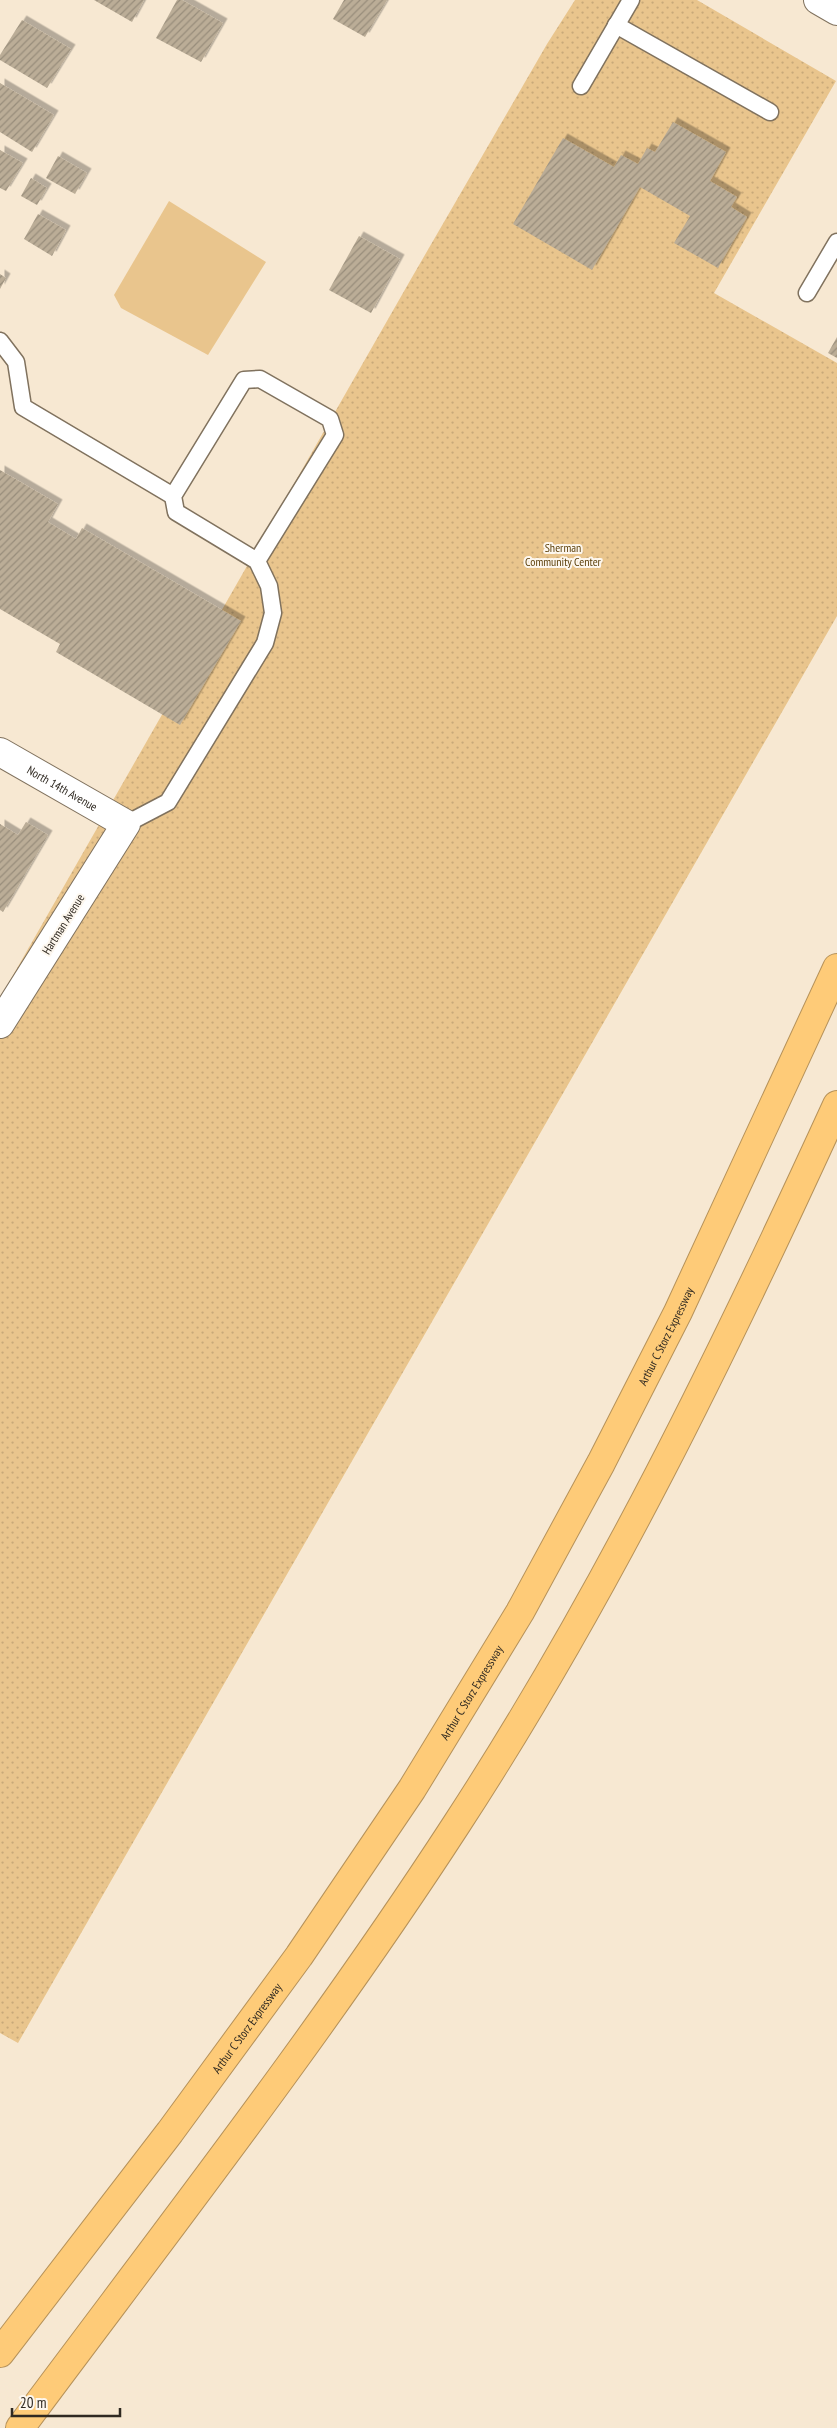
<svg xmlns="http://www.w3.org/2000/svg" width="837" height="2428" font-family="'PT Sans Narrow',sans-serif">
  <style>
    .grass { fill: #e9c58d }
    .park { fill: url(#park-dots) }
    .building { fill: url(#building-hatch); filter: url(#shadow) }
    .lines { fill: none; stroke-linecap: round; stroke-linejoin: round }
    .lane-casing { stroke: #80725e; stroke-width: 19 }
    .street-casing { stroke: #80725e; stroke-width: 30 }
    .secondary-casing { stroke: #80725e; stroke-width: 30 }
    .highway-casing { stroke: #b6925a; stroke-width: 30 }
    .lane { stroke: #fff; stroke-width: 16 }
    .street { stroke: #fff; stroke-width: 28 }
    .secondary { stroke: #fff; stroke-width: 28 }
    .highway { stroke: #fecb78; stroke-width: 28 }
    .labels { text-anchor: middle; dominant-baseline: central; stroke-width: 4; stroke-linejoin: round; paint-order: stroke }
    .park-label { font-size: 12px; fill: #5e420d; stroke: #fdf7ee }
    .street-label { font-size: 12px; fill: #2f2921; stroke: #fdf7ee }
  </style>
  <defs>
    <pattern id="park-dots" width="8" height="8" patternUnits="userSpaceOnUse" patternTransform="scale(1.25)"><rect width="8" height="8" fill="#e9c58d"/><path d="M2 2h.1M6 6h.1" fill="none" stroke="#c8a979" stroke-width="1.8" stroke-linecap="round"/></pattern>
    <pattern id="building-hatch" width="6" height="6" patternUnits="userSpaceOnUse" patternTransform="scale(1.25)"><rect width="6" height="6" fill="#bbad97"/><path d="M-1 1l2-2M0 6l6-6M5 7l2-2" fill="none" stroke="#988d7b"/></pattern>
    <filter id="shadow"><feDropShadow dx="4.5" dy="-4.5" stdDeviation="0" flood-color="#0004"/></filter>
  </defs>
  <rect width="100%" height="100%" fill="#f7e8d2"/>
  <path class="grass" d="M169 201 266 262 208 355 121 308 114 295Z"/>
  <path class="park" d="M575 0H697L836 81 714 293 837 363V616L18 2043 0 2033V998L411 279 547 44Z"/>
  <g class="building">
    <path d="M94 0H144L132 22Z"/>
    <path d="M177 0H182L223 23 201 62 156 38Z"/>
    <path d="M344 0H387L365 37 333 19Z"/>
    <path d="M22 20 71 49 47 88 0 60V55Z"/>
    <path d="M0 83 54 115 32 152 0 132Z"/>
    <path d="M673 122 726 152 710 181 737 197 731 207 747 217 718 268 674 243 690 216 640 187 592 270 513 224 563 138 614 167 621 155 638 164 647 148 655 152Z"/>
    <path d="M0 150 23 163 6 191 0 188Z"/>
    <path d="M58 156 87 173 75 194 46 178Z"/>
    <path d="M31 178 47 188 37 205 21 196Z"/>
    <path d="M38 214 66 230 52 256 24 239Z"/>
    <path d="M359 236 400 259 371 313 329 290Z"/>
    <path d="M0 274 6 278 0 289Z"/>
    <path d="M837 337V358L828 353Z"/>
    <path d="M0 470 58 504 48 522 76 539 82 528 241 621 180 725 56 652 60 644 0 609Z"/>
    <path d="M26 822 48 835 3 912 0 910V824L18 835Z"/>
  </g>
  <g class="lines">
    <g class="lane-casing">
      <g id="lane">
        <path d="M616 25 770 112"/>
        <path d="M581 86 631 0"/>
        <path d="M807 293 837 242"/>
        <path d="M0 341 16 362 23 407 173 496"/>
        <path d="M126 824 168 802 265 643 273 613 269 586 257 561 176 512 173 496 244 380 260 379 330 419 335 435 257 561"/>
      </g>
    </g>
    <g class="street-casing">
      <g id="street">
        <path id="s1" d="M0 752 126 824 0 1024"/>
      </g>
    </g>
    <g class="secondary-casing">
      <path id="secondary" d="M818 0 837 11"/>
    </g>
    <g class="highway-casing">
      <g id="highway">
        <path id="s2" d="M0 2353 170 2132 299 1956 412 1789 520 1612 601 1463 678 1312 837 968"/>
        <path d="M20 2428C168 2229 321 2033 456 1825 605 1597 724 1352 837 1105"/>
      </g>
    </g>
    <use href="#lane" class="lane"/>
    <use href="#street" class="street"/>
    <use href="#secondary" class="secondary"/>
    <use href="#highway" class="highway"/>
  </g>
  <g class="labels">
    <g class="park-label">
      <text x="563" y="547">Sherman<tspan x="563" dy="14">Community Center</tspan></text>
    </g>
    <g class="street-label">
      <text stroke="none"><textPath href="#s1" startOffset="72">North 14th Avenue</textPath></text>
      <text transform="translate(63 924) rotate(-58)">Hartman Avenue</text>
      <text stroke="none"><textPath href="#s2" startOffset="1218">Arthur C Storz Expressway</textPath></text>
      <text stroke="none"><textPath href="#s2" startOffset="812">Arthur C Storz Expressway</textPath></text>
      <text stroke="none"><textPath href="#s2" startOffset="408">Arthur C Storz Expressway</textPath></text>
    </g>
  </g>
  <path d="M12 2408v8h108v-8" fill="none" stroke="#2f2921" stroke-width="2.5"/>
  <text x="20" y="2408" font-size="15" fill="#2f2921" stroke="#fdf7ee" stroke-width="4" paint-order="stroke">20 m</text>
</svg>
